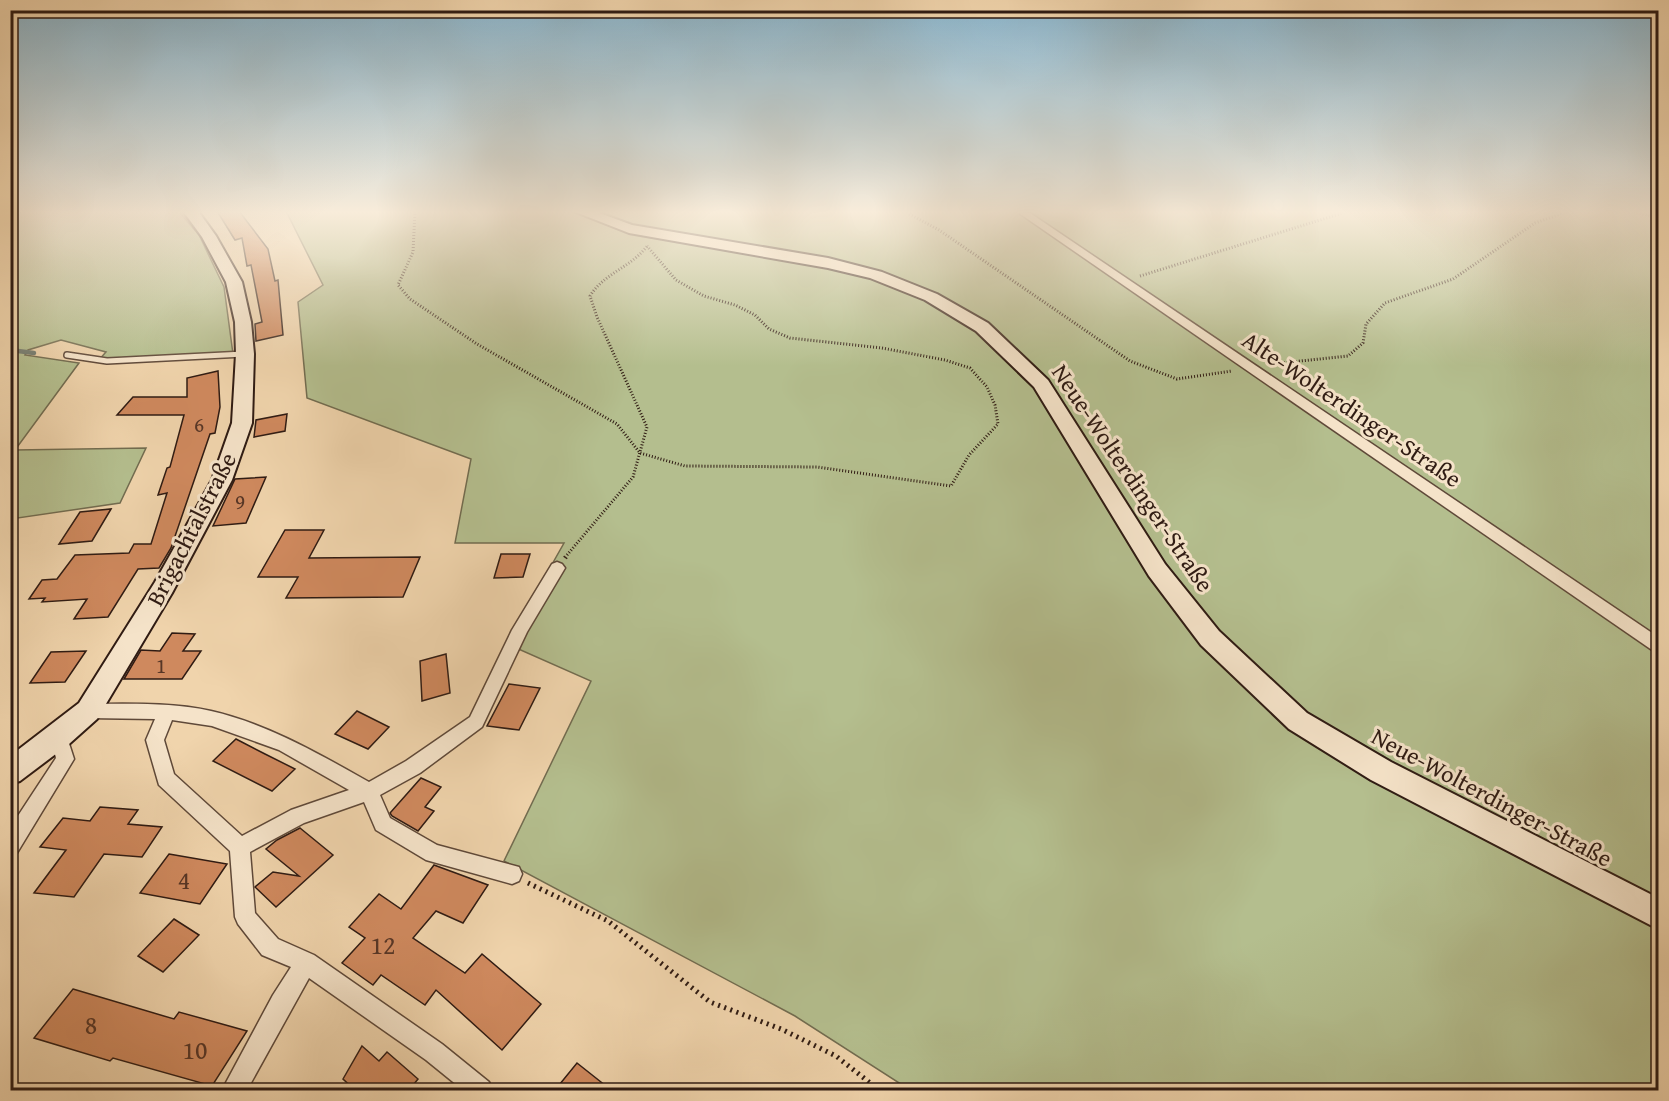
<svg xmlns="http://www.w3.org/2000/svg" width="1669" height="1101" font-family="'Gentium Book Plus',serif">
  <style>
    .green { fill: #b4be8e; stroke: #726c50; stroke-width: 1.5 }
    .lines { fill: none; stroke-linecap: round; stroke-linejoin: round }
    .stream { stroke: #6f796e; stroke-width: 4.5 }
    .building { fill: #cf895e; stroke: #2f1b13; stroke-width: 1.5 }
    .lane-casing { stroke: #5f4939; stroke-width: 8 }
    .street-casing { stroke: #5f4939; stroke-width: 3 }
    .secondary-casing { stroke: #2f1b13; stroke-width: 4 }
    .path-far2 { stroke: #2f1b13; stroke-width: 3; stroke-dasharray: 1 2; stroke-linecap: butt }
    .path-far1 { stroke: #2f1b13; stroke-width: 4.5; stroke-dasharray: 1.5 4; stroke-linecap: butt }
    .path { stroke: #2f1b13; stroke-width: 5; stroke-dasharray: 2 4.5; stroke-linecap: butt }
    .lane { stroke: #f5e3c9; stroke-width: 5 }
    .street { fill: #f5e3c9; fill-rule: evenodd }
    .secondary { fill: #f5e3c9; fill-rule: evenodd }
    .labels { text-anchor: middle; dominant-baseline: central; stroke-width: 6; stroke-linejoin: round; paint-order: stroke }
    .number-label { font-size: 21px; fill: #573626 }
    .street-label { font-size: 24px; fill: #2f1b13; stroke: #f5e3c9 }
    .near-number-label { font-size: 26px; fill: #573626 }
  </style>
  <rect width="100%" height="100%" fill="#f0d4ac"/>
  <filter id="stains"><feTurbulence type="fractalNoise" baseFrequency=".00333" numOctaves="4"/><feColorMatrix values="0 0 0 0 .2 0 0 0 0 .09 0 0 0 0 .02 0 0 0 .5 -.17"/></filter>
  <radialGradient id="worn" r=".72"><stop offset=".6" stop-color="#630" stop-opacity="0"/><stop offset="1" stop-color="#630" stop-opacity=".3"/></radialGradient>
  <g class="green">
    <path d="M11 211H189L181 214 199 235 224 287 233 354 98 361 106 352 61 340 28 350 25 355 79 363 15 450 146 448 120 503 11 519Z"/>
    <path d="M286 211H1658V1090H910L795 1016 504 861 591 681 507 644 564 543H455L471 459 307 398 298 302 323 285Z"/>
  </g>
  <g class="lines">
    <path class="stream" d="M10 350 34 353"/>
  </g>
  <g class="building">
    <path d="M217 211H239L268 249 275 281 278 280 283 335 256 341 255 324 262 322 251 265 247 266 242 238 235 240Z"/>
    <path d="M218 371 220 407 215 433 210 434 171 548 159 568 138 569 108 617 74 619 87 599 42 602 45 598 29 599 42 580 57 579 75 555 129 553 134 544H151L167 493 158 495 167 468 170 467 184 415H117L133 397H187V378Z"/>
    <path d="M287 414 285 431 254 437 256 420Z"/>
    <path d="M266 477 246 523 213 526 235 479Z"/>
    <path d="M111 509 92 541 59 544 80 512Z"/>
    <path d="M285 530H324L309 558 420 557 403 597 286 598 298 577H258Z"/>
    <path d="M501 554H530L523 577 494 578Z"/>
    <path d="M172 633 195 634 183 651H201L182 679H124L141 650 160 651Z"/>
    <path d="M86 651 65 682 30 683 51 652Z"/>
    <path d="M446 654 450 693 422 701 420 661Z"/>
    <path d="M509 684 540 688 519 730 487 726Z"/>
    <path d="M357 711 389 727 368 749 335 734Z"/>
    <path d="M236 739 265 754 295 769 272 791 213 761Z"/>
    <path d="M421 778 441 787 425 807 434 811 418 831 392 816 390 813Z"/>
    <path d="M100 807 138 810 128 824 162 827 142 857 104 854 74 897 34 893 66 850 40 847 63 818 90 821Z"/>
    <path d="M300 828 333 855 276 907 255 887 273 872 299 876 266 849 277 840Z"/>
    <path d="M169 854 227 864 200 904 140 893Z"/>
    <path d="M434 865 488 885 463 923 436 911 413 938 465 973 482 954 541 1004 502 1050 436 990 425 1005 381 975 373 985 342 963 365 938 349 927 379 894 401 909Z"/>
    <path d="M174 919 199 935 163 972 138 956Z"/>
    <path d="M73 989 174 1019 179 1012 247 1031 212 1086 113 1058 110 1061 34 1038Z"/>
    <path d="M362 1046 379 1061 387 1052 418 1079 409 1090H355L343 1079Z"/>
    <path d="M577 1063 611 1090H555Z"/>
  </g>
  <g class="lines">
    <g class="lane-casing">
      <path id="lane" d="M67 355 107 361 244 354"/>
    </g>
    <g class="street-casing">
      <g id="street">
        <path d="M1016 211H1027L1658 637V651L1652 650Z"/>
        <path d="M557 562 562 564 565 568 527 632 482 727 420 773 380 795 390 818 437 845 519 867 522 874 519 881 512 884 426 860 376 830 364 802 304 823 250 852 255 913 278 939 314 955 442 1044 489 1082 493 1090H463L426 1060 309 978 247 1090H222L273 995 291 967 262 955 238 924 235 917 230 851 159 785 146 740 155 719 88 718 82 716 79 711 82 706 88 704C129 704 171 702 211 711 268 724 319 754 369 782L406 761 470 717 512 630 552 564ZM172 720 212 726 279 750 349 790 291 810 242 836 174 774 164 740Z"/>
        <path d="M59 728 65 731 74 759 17 853 10 855V828L56 758 50 736 53 731Z"/>
      </g>
    </g>
    <g class="secondary-casing">
      <g id="secondary">
        <path d="M183 211H198L216 236 242 282 251 322 254 354 252 423 232 480 172 593 97 719 69 744 20 781 10 784V756L79 703 155 582 212 480 232 423 236 354 235 322 226 282 202 237Z"/>
        <path d="M573 211H594L632 225 828 258 882 272 937 294 988 323 1048 380 1165 564 1219 631 1307 713 1391 762 1658 898V929L1371 780 1289 729 1201 645 1149 576 1034 387 976 331 925 300 870 278 828 268 629 233Z"/>
      </g>
    </g>
    <g class="path-far2">
      <path d="M415 211 413 252 398 285 410 299 477 344 617 424 640 453 685 466 817 467 951 486 969 455 998 424 995 405 987 387 970 368 945 360 882 348 790 338 769 329 755 315 735 305 704 296 676 280 647 246"/>
      <path d="M904 211 939 230 1130 361 1177 379 1232 371"/>
      <path d="M1628 211 1658 217"/>
      <path d="M1140 276 1349 211"/>
      <path d="M1272 364 1348 356 1363 343 1366 324 1385 303 1453 279 1535 223 1569 211"/>
      <path d="M567 555 633 477 647 427 597 317 590 296C604 273 632 267 648 245"/>
    </g>
    <path class="path-far1" d="M565 558 568 554"/>
    <path class="path" d="M528 883 608 921 710 1002 781 1029 836 1056 879 1090"/>
    <use href="#lane" class="lane"/>
    <use href="#street" class="street"/>
    <use href="#secondary" class="secondary"/>
  </g>
  <linearGradient id="sky" x2="0" y2="1"><stop stop-color="#89b6cf"/><stop offset="0.58" stop-color="#f8ecda"/><stop offset="1" stop-color="#f8ecda" stop-opacity="0"/></linearGradient>
  <rect width="1669" height="366" fill="url(#sky)"/>
  <g class="labels">
    <g class="number-label">
      <text x="199" y="424">6</text>
      <text x="240" y="501">9</text>
      <text x="161" y="665">1</text>
    </g>
    <g class="street-label">
      <text transform="translate(1352 409) rotate(34)">Alte-Wolterdinger-Straße</text>
      <text transform="translate(1133 478) rotate(56)">Neue-Wolterdinger-Straße</text>
      <text transform="translate(191 529) rotate(-63)">Brigachtalstraße</text>
      <text transform="translate(1492 797) rotate(28)">Neue-Wolterdinger-Straße</text>
    </g>
    <g class="near-number-label">
      <text x="184" y="879">4</text>
      <text x="383" y="944">12</text>
      <text x="91" y="1024">8</text>
      <text x="195" y="1049">10</text>
    </g>
  </g>
  <rect width="1669" height="1101" fill="none" stroke="#f0d4ac" stroke-width="36"/>
  <rect x="12" y="12" width="1645" height="1077" fill="none" stroke="#2f1b13" stroke-width="3"/>
  <rect x="18" y="18" width="1633" height="1065" fill="none" stroke="#2f1b13" stroke-width="1.5"/>
  <rect width="100%" height="100%" filter="url(#stains)"/>
  <rect width="100%" height="100%" fill="url(#worn)"/>
</svg>
